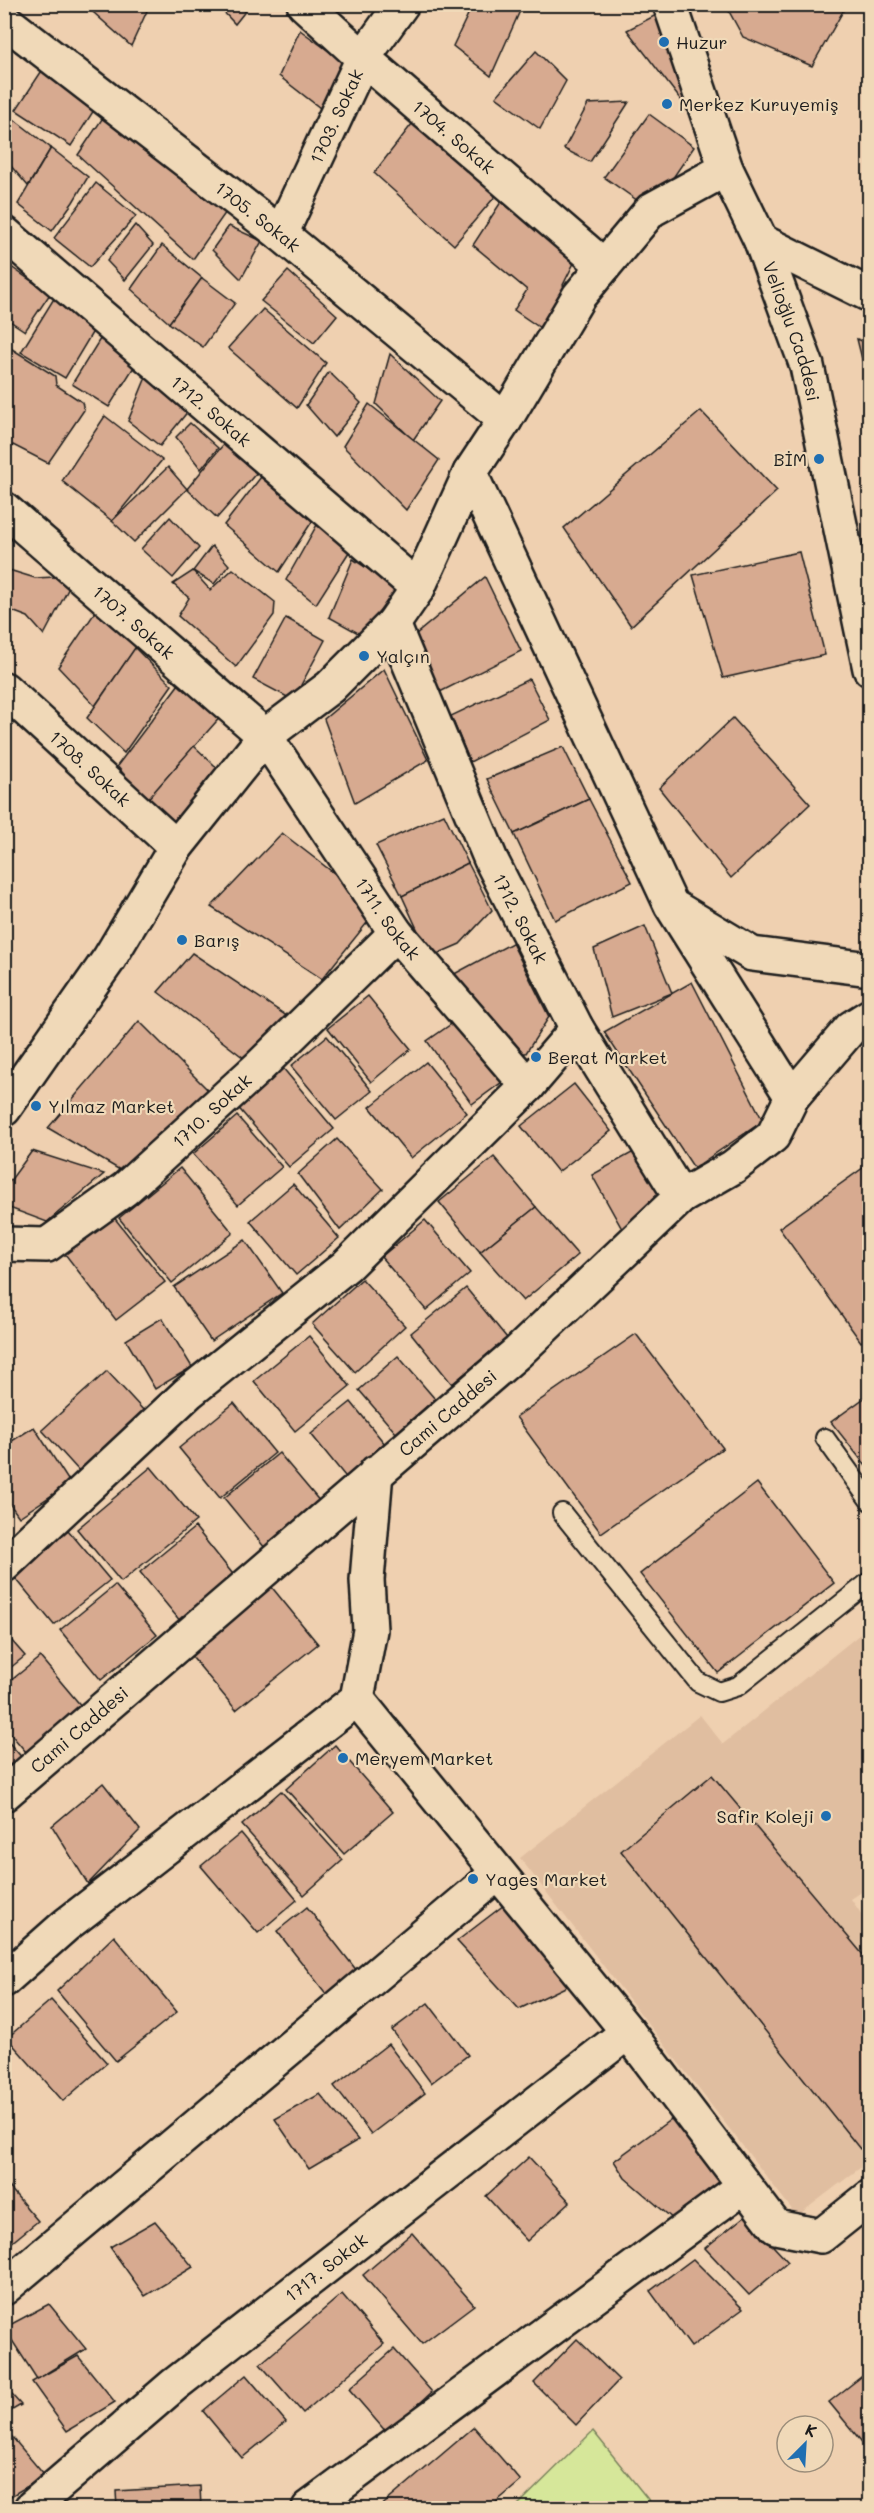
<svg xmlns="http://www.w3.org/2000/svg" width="874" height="2513" font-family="Mali,sans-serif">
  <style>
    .built { fill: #e0bea0 }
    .green { fill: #d6e79a; stroke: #79825b; stroke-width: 1.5 }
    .building { fill: #d7aa90; stroke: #1c1c1c; stroke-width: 1.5 }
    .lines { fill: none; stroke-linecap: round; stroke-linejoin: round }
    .service-casing { stroke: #1c1c1c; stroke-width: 22 }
    .minor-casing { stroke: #1c1c1c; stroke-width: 38 }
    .tertiary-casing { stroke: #1c1c1c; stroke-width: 38 }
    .service { stroke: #f0d9b8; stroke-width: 18 }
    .minor { stroke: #f0d9b8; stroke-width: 33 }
    .tertiary { stroke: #f0d9b8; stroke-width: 33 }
    .poi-dot { fill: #1f6fb2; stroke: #f0d9b8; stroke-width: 2 }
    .labels { text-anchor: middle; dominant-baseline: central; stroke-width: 4.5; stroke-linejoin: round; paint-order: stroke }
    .poi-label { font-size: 18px; fill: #1c1c1c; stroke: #f0d9b8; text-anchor: start }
    .street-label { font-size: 18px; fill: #1c1c1c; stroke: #f0d9b8 }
  </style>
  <rect width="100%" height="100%" fill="#efd0b0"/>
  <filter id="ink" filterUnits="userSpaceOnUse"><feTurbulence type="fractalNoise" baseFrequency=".0167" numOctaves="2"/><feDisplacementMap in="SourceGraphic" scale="12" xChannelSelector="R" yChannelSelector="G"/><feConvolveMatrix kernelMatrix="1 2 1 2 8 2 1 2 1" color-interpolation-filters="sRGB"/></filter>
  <g filter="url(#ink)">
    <path class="built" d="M869 1627V1887L851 1899 869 1925V2161L797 2216 520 1858 700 1715 723 1744Z"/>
    <path class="green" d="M593 2431 655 2508H515Z"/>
    <g class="building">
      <path d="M84 4H140L147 11 131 46Z"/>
      <path d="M216 4H251L235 24Z"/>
      <path d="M473 4H523L491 76 453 46Z"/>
      <path d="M725 4H847L812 66 743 37Z"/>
      <path d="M658 14 687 108 627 30Z"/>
      <path d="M300 30 345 63 324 111 279 76Z"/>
      <path d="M536 51 566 81 540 129 496 97Z"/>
      <path d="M45 66 96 107 71 146 16 110Z"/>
      <path d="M629 102 590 162 564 149 588 104Z"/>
      <path d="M649 114 694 147 651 210 604 177Z"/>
      <path d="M104 116 226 212 193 259 78 155Z"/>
      <path d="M15 120 51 148 28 186 4 158V140Z"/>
      <path d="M415 120 498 193 454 245 374 173Z"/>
      <path d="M51 148 88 177 73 202 52 231 18 204Z"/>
      <path d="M96 183 136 216 90 267 54 238Z"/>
      <path d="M501 202 578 255 563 285 572 291 546 332 514 310 527 290 473 245Z"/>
      <path d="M135 225 153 245 125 280 107 261Z"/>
      <path d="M229 226 262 241 241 279 212 250Z"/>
      <path d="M162 245 202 278 169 323 131 289Z"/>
      <path d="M4 262 50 294 25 331 4 317Z"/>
      <path d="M288 271 337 315 314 343 261 301Z"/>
      <path d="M202 278 235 303 203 347 169 323Z"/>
      <path d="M58 292 101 318 65 378 21 352Z"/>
      <path d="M263 309 326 363 297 408 228 348Z"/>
      <path d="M100 339 137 362 109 407 72 384Z"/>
      <path d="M857 339 870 344V391Z"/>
      <path d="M4 344 55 376 56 385 82 402 84 410 48 463 13 445 7 453 4 451Z"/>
      <path d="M390 354 440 401 413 440 376 404Z"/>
      <path d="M149 370 193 405 160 446 128 421Z"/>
      <path d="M329 372 361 403 334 437 306 405Z"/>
      <path d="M369 404 439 460 406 510 343 446Z"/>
      <path d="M701 411 777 491 631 626 564 528Z"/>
      <path d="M105 416 162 460 112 521 62 481Z"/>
      <path d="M190 423 218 448 201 469 176 437Z"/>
      <path d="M227 440 259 470 217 518 187 489Z"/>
      <path d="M168 467 187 489 134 542 112 521Z"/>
      <path d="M264 473 313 520 279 572 224 525Z"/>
      <path d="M170 517 199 548 173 578 141 549Z"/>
      <path d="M318 523 349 552 316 604 286 580Z"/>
      <path d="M212 546 229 565 214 584 193 571Z"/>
      <path d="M799 552 825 655 723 678 693 575Z"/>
      <path d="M353 559 405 593 369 639 329 617Z"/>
      <path d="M233 569 275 602 274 615 236 667 178 616 189 598 173 584 193 571 210 590Z"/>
      <path d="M9 570 35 578 75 576 44 635 28 617 4 608V579Z"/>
      <path d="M485 577 521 651 438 693 409 640Z"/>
      <path d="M98 608 139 643 95 706 58 667Z"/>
      <path d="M286 618 325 640 293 700 253 679Z"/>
      <path d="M135 648 172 685 124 753 87 718Z"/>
      <path d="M384 669 428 760 355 803 324 719Z"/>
      <path d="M185 676 223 714 146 801 117 766Z"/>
      <path d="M529 679 550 720 470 762 451 716Z"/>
      <path d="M733 718 810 804 731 878 659 788Z"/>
      <path d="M194 746 230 780 176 847 146 801Z"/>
      <path d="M563 747 589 799 514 834 487 779Z"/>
      <path d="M589 799 632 882 555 920 514 834Z"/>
      <path d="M444 814 468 863 402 896 376 845Z"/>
      <path d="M282 833 379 908 322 979 211 907Z"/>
      <path d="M468 863 492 910 460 944 430 957 402 896Z"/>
      <path d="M645 926 672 993 612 1017 594 949Z"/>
      <path d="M512 943 549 1017 526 1053H511L445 979Z"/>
      <path d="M192 953 287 1016 244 1058 158 992Z"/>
      <path d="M692 982 763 1121 694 1168 604 1032Z"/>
      <path d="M368 996 411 1049 371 1082 328 1028Z"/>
      <path d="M457 1020 502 1082 472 1104 427 1041Z"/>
      <path d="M139 1021 208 1090 120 1170 48 1128Z"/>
      <path d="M327 1036 372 1091 336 1120 291 1066Z"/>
      <path d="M426 1062 467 1113 411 1158 370 1107Z"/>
      <path d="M282 1067 334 1129 289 1167 236 1105Z"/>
      <path d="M574 1084 611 1131 558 1172 521 1126Z"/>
      <path d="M237 1116 282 1167 238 1205 193 1154Z"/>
      <path d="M337 1139 383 1189 340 1230 298 1174Z"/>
      <path d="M639 1149 666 1199 626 1236 592 1175Z"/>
      <path d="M32 1151 104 1174 47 1222 4 1206V1189Z"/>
      <path d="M494 1157 536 1207 480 1252 439 1202Z"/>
      <path d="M870 1163V1336L861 1342 779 1228Z"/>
      <path d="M180 1168 233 1233 172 1283 119 1218Z"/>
      <path d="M293 1184 339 1238 296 1275 250 1221Z"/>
      <path d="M536 1207 578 1255 523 1301 480 1252Z"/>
      <path d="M113 1216 165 1282 116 1320 65 1254Z"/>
      <path d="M425 1220 470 1273 426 1310 381 1257Z"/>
      <path d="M245 1240 282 1293 211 1341 174 1287Z"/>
      <path d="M362 1279 405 1326 355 1372 312 1324Z"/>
      <path d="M466 1288 507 1338 452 1384 411 1333Z"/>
      <path d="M162 1318 192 1367 155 1389 126 1340Z"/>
      <path d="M636 1334 723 1448 601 1533 516 1417Z"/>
      <path d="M309 1336 350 1386 295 1431 254 1381Z"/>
      <path d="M398 1356 435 1399 396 1433 359 1390Z"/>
      <path d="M107 1371 145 1412 80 1472 42 1430Z"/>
      <path d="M870 1394V1471L831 1422Z"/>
      <path d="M351 1402 389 1449 349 1481 311 1434Z"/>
      <path d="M234 1403 275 1453 220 1498 179 1448Z"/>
      <path d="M34 1427 70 1483 19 1517 4 1496V1446Z"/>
      <path d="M279 1453 321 1503 265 1548 224 1498Z"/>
      <path d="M151 1467 196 1521 121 1582 77 1529Z"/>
      <path d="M757 1483 834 1583 718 1673 640 1574Z"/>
      <path d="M195 1527 236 1578 181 1622 140 1572Z"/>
      <path d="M68 1530 110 1580 54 1625 13 1575Z"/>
      <path d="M115 1585 157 1635 101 1680 60 1630Z"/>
      <path d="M270 1585 318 1644 236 1710 188 1652Z"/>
      <path d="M4 1632 25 1656 4 1673Z"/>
      <path d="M40 1657 82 1707 26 1752 4 1726V1686Z"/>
      <path d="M4 1737 25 1761 4 1778Z"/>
      <path d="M335 1745 393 1812 344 1854 286 1789Z"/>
      <path d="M712 1775 870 1963V2142L860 2149 621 1851Z"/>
      <path d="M103 1783 140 1830 88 1884 52 1826Z"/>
      <path d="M281 1791 343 1860 304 1895 242 1825Z"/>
      <path d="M241 1833 297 1900 258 1933 201 1866Z"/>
      <path d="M508 1902 576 1982 519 2009 457 1941Z"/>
      <path d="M307 1907 361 1976 331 2000 277 1931Z"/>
      <path d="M114 1936 177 2012 116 2061 57 1991Z"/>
      <path d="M51 2000 107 2063 63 2101 7 2038Z"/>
      <path d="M428 2003 468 2055 431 2083 392 2030Z"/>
      <path d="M388 2044 425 2093 371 2134 334 2086Z"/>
      <path d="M320 2094 358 2140 309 2169 275 2119Z"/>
      <path d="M674 2117 724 2181 680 2225 625 2178 614 2161Z"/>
      <path d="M529 2157 570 2202 527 2241 486 2196Z"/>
      <path d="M4 2181 38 2221 5 2248 4 2247Z"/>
      <path d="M745 2216 788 2262 749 2295 705 2248Z"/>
      <path d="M155 2221 193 2267 145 2296 110 2247Z"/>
      <path d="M412 2233 474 2305 422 2344 363 2275Z"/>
      <path d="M693 2259 743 2309 691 2347 650 2291Z"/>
      <path d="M342 2294 384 2344 303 2413 260 2364Z"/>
      <path d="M49 2304 86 2349 37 2379 4 2328Z"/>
      <path d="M577 2339 619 2380 576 2425 534 2383Z"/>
      <path d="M394 2349 432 2392 387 2433 349 2389Z"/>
      <path d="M78 2356 115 2402 67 2431 32 2382Z"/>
      <path d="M870 2370V2452L829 2402Z"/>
      <path d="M246 2375 286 2422 242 2458 203 2411Z"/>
      <path d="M4 2386 21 2405 4 2415Z"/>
      <path d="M474 2427 521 2481 489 2508H379Z"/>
      <path d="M7 2431 45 2476 4 2500V2432Z"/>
      <path d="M200 2486 201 2508H117L116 2491Z"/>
    </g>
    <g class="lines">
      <g class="service-casing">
        <g id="service">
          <path d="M825 1438 870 1501"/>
          <path d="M562 1513 698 1682 719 1692 738 1686 870 1581"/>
        </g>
      </g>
      <g class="minor-casing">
        <g id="minor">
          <path id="s1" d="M304 4 363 58 604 266"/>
          <path id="s2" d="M4 20 281 234 505 420"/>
          <path id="s3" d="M4 233 418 588"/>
          <path id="s4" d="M281 234 363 58 402 4"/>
          <path d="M761 241 870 295"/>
          <path d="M470 473 671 905 792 1097"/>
          <path id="s5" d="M4 509 265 736 396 933 528 1086"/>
          <path id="s6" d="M393 624 491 860 577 1029 681 1197"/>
          <path id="s7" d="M4 689 176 847"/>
          <path d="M677 909 752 954 870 969"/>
          <path d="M4 1109 109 959 176 847 265 736 330 687 393 624 418 588 470 473 505 420 579 296 651 210 726 169"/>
          <path id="s8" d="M4 1244 47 1245 125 1189 259 1067 396 933"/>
          <path d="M4 1565 188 1393 346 1266 528 1086 577 1029"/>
          <path d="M357 1699 628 2032 776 2227 821 2236 870 2197"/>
          <path id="s9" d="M4 1794 518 1352 681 1197 733 1167 773 1136 792 1097 851 1028 870 1016"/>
          <path d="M4 1980 66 1925 357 1699 370 1630 367 1580 376 1472"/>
          <path d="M4 2288 498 1873"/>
          <path id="s10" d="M31 2508 174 2385 628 2032"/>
          <path d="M309 2508 744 2186"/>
        </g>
      </g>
      <g class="tertiary-casing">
        <g id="tertiary">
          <path id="s11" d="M670 4 726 169 761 241 807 366 870 669"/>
        </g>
      </g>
      <use href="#service" class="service"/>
      <use href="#minor" class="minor"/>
      <use href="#tertiary" class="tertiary"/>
    </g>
  </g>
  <g class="poi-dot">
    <circle cx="664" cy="42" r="6"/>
    <circle cx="667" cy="104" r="6"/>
    <circle cx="819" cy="459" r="6"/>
    <circle cx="364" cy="656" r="6"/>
    <circle cx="182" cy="940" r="6"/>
    <circle cx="536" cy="1057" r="6"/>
    <circle cx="36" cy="1106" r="6"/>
    <circle cx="343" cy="1758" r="6"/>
    <circle cx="826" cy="1816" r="6"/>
    <circle cx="473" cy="1879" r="6"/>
  </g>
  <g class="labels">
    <g class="poi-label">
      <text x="676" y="42">Huzur</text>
      <text x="679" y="104">Merkez Kuruyemiş</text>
      <text x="807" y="459" text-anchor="end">BİM</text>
      <text x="376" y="656">Yalçın</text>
      <text x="194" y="940">Barış</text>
      <text x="548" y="1057">Berat Market</text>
      <text x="48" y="1106">Yılmaz Market</text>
      <text x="355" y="1758">Meryem Market</text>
      <text x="814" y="1816" text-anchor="end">Safir Koleji</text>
      <text x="485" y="1879">Yages Market</text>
    </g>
    <g class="street-label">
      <text stroke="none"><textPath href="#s4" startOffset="130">1703. Sokak</textPath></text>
      <text stroke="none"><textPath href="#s1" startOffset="200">1704. Sokak</textPath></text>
      <text stroke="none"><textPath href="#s2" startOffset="321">1705. Sokak</textPath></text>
      <text stroke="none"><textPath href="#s11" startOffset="350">Velioğlu Caddesi</textPath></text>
      <text stroke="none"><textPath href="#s3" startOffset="273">1712. Sokak</textPath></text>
      <text stroke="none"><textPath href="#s5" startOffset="172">1707. Sokak</textPath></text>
      <text stroke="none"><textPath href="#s7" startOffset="117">1708. Sokak</textPath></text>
      <text stroke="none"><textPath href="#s5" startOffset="566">1711. Sokak</textPath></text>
      <text stroke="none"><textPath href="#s6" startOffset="321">1712. Sokak</textPath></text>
      <text stroke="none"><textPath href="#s8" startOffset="256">1710. Sokak</textPath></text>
      <text stroke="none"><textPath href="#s9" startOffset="585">Cami Caddesi</textPath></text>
      <text stroke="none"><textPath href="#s9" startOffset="99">Cami Caddesi</textPath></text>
      <text stroke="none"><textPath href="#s10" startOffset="381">1717. Sokak</textPath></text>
    </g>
  </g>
  <rect width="874" height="2513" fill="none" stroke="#f0d9b8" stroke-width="24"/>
  <rect x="12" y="12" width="850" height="2489" fill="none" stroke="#1c1c1c" stroke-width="2" filter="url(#ink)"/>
  <g transform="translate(805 2444) rotate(24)"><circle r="28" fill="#f0d9b8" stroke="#9b8d7a" stroke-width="1.5"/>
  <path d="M0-4.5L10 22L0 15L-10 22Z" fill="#1f6fb2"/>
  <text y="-9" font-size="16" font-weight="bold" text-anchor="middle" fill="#1c1c1c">K</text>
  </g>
</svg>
